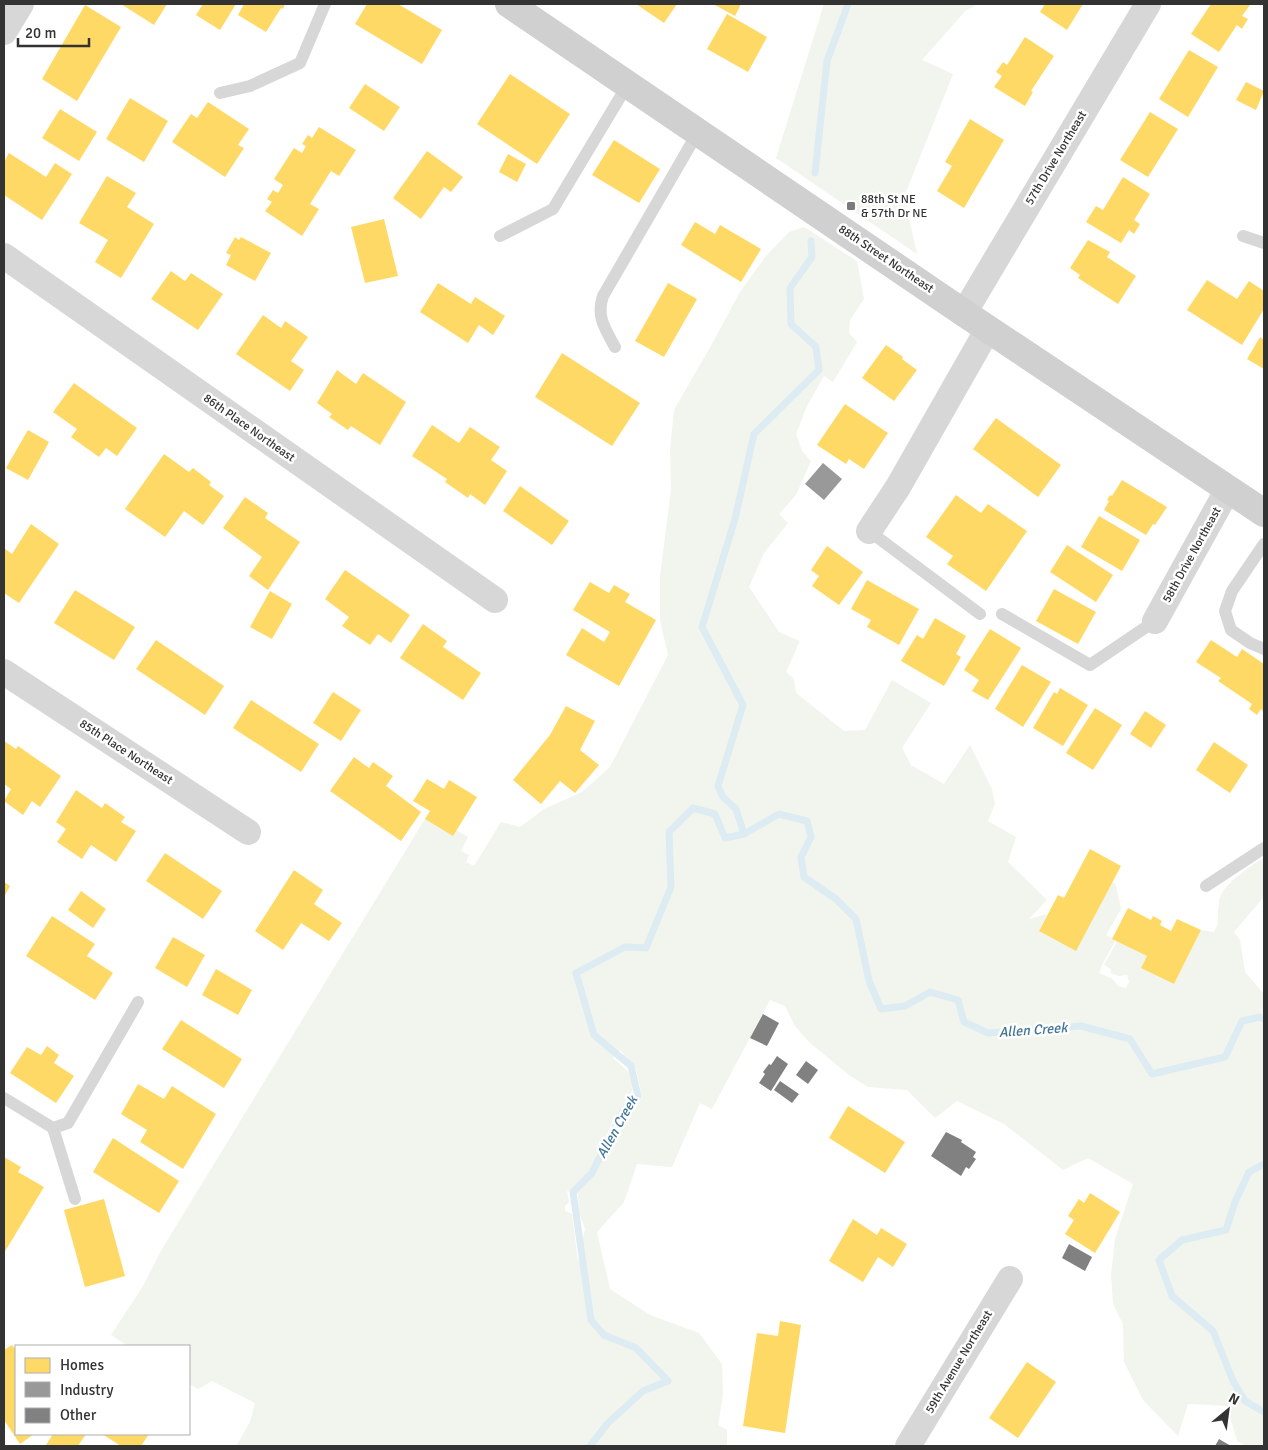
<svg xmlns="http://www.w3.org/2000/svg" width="1268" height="1450" font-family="Signika,sans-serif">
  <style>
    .green { fill: #f1f5ed; fill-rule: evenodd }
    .homes { fill: #ffd966 }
    .industry { fill: #999 }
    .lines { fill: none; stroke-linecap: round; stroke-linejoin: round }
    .stream { stroke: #ddebf3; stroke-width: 7 }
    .building { fill: #818181 }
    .service { stroke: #d7d7d7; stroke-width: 12 }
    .minor { stroke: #d7d7d7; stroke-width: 26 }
    .secondary { stroke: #d0d0d0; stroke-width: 28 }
    .poi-dot { fill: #7a7a7a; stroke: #fff; stroke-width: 2 }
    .labels { text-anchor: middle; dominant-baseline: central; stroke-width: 5; stroke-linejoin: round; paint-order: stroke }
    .street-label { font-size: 12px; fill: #333; stroke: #fff }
    .poi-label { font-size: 12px; fill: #333; stroke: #fff; text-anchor: start }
    .water-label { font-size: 14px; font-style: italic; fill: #3f7597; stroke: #fff }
  </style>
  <rect width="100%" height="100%" fill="#fff"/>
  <g class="green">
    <path d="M824 4H978L965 11 922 60 953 74 904 197 917 254 776 158Z"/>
    <path d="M804 227 857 261 864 299 850 320 849 333 857 342 833 382 824 376 807 406 796 434 802 451 811 461 796 495 779 514 788 523 764 553 749 587 779 632 800 641 786 672 794 679 796 693 844 731 865 730 892 680 931 703 902 748 911 765 944 784 970 745 992 789 995 804 988 821 1016 837 1008 862 1047 900 1029 919 1047 914 1039 931 1076 950 1112 882 1116 885 1121 909 1106 935 1116 940 1103 963 1099 973 1113 979 1118 986 1126 988 1129 982 1127 975 1119 976 1111 973V969L1104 965 1117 941 1147 956 1142 968 1174 984 1201 930 1214 932C1220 921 1217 923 1218 913 1218 909 1219 906 1219 902 1220 885 1250 867 1263 858L1264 859V898H1263L1234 932 1240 940 1245 972 1264 994V1446H1246L1237 1441 1227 1406 1188 1404 1178 1436 1143 1400 1124 1362 1123 1324 1113 1304 1111 1275 1115 1239 1133 1184 1088 1158 1063 1170 1004 1124 957 1101 935 1118 907 1090 868 1087 849 1075 809 1042 795 1026 785 1006 770 1000 712 1109 700 1103 672 1167 637 1164 624 1202 597 1232 610 1289 650 1315 699 1333 722 1364 723 1395 718 1425 727 1430V1446H236L250 1422 255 1403 212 1381 198 1389 189 1384V1346H128L111 1335 143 1286 162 1249 425 819 456 830 468 837 461 851 469 855 466 862 474 866 501 822 520 827 544 809 582 792 610 767 668 655 660 620V576L671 490 670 450 674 410 712 344 740 292 766 256 789 232ZM620 1050 636 1069 642 1097 605 1151 602 1144 612 1123 630 1100 633 1086 628 1071 613 1058ZM567 1191 578 1194 579 1213 585 1229 578 1261 572 1214 565 1211V1206L569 1202Z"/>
  </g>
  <g class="homes">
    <path d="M121 4H167L154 25Z"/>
    <path d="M203 4H236L220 30 196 15Z"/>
    <path d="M244 4H285L283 9 281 8 266 32 238 15Z"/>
    <path d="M367 4H398L442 30 422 64 355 24Z"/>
    <path d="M636 4H677L664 23Z"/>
    <path d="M713 4H741L735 16Z"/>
    <path d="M1045 4H1083L1067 30 1040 12Z"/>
    <path d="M1211 4 1250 5 1242 16 1248 19 1242 29 1237 25 1219 52 1191 34Z"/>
    <path d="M85 5 121 27 77 101 42 79Z"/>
    <path d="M727 14 767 37 748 72 707 49Z"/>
    <path d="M1025 37 1054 56 1031 91 1033 92 1025 106 994 87 1002 76 996 72 1003 62 1007 65Z"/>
    <path d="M1189 50 1218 67 1188 117 1159 99Z"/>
    <path d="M510 74 570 114 537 164 477 124Z"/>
    <path d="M1246 82 1264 91 1256 110 1236 100Z"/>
    <path d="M365 84 400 107 384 131 349 108Z"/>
    <path d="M130 98 168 121 144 162 106 139Z"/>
    <path d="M208 102 249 129 238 145 244 148 225 177 172 142 191 114 197 118Z"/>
    <path d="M60 109 97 132 79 161 42 138Z"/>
    <path d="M1150 112 1178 129 1148 177 1120 160Z"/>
    <path d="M970 119 1004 140 964 208 937 191 952 166 945 162Z"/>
    <path d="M319 127 356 150 339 176 331 171 310 204 319 209 302 236 265 211 272 202 267 199 273 190 278 193 283 185 274 179 294 148 302 153 306 146 302 144 308 135 312 138Z"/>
    <path d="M614 140 660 169 639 203 592 175Z"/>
    <path d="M427 151 463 177 451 192 444 187 421 219 393 198Z"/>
    <path d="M9 153 46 177 55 163 72 174 42 220 4 195V162Z"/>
    <path d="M508 154 526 164 517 182 499 172Z"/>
    <path d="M107 176 136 193 127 207 154 224 121 278 95 262 108 240 79 223Z"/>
    <path d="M1123 177 1150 194 1134 220 1140 224 1134 234 1129 230 1121 243 1086 222 1096 206 1103 210Z"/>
    <path d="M384 219 398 276 365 283 351 227Z"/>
    <path d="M695 222 715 234 720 225 761 249 741 282 681 245Z"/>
    <path d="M235 237 239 240 241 237 271 253 255 281 226 265 231 255 226 253Z"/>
    <path d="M1088 240 1110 252 1107 257 1136 276 1118 304 1078 278 1080 275 1070 268Z"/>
    <path d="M171 271 185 281 191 273 223 294 198 330 151 299Z"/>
    <path d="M1207 280 1237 299 1249 281 1264 291V309L1242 345 1187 310Z"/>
    <path d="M438 283 471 304 475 297 505 316 493 335 479 325 468 343 420 312Z"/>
    <path d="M668 283 697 299 664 357 635 341Z"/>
    <path d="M263 315 281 328 285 321 308 337 291 361 304 370 290 391 236 354Z"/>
    <path d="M1260 337 1264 340V369L1247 359Z"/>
    <path d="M886 345 903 357 902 359 917 370 894 401 862 378Z"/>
    <path d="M562 353 640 403 612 446 535 397Z"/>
    <path d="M337 370 356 384 363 373 406 402 380 445 351 426 348 430 329 417 332 414 317 403Z"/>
    <path d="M74 383 137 428 117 456 106 448 99 457 71 437 77 429 53 412Z"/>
    <path d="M845 404 888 433 864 469 849 459 846 464 817 445Z"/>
    <path d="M996 418 1061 465 1038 497 973 449Z"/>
    <path d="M432 425 459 443 470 427 500 447 491 460 507 471 485 505 470 494 468 498 445 482 447 479 412 456Z"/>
    <path d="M28 430 49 442 28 480 6 468Z"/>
    <path d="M164 454 189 472 193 468 211 482 209 485 224 496 203 525 184 511 165 537 125 509Z"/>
    <path d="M1122 480 1167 507 1155 525 1153 524 1146 535 1104 510 1109 501 1107 500 1110 495 1112 496Z"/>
    <path d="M520 486 569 521 552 545 503 511Z"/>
    <path d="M956 495 981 513 988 504 1027 531 986 591 947 564 953 556 926 537Z"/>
    <path d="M245 497 268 513 265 518 300 542 268 590 249 576 262 557 223 528Z"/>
    <path d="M1099 516 1140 540 1122 571 1081 547Z"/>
    <path d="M31 524 59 544 19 603 4 593V548L12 554Z"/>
    <path d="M1067 545 1113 575 1096 602 1050 572Z"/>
    <path d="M827 546 863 572 839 605 812 586 819 576 811 570Z"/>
    <path d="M345 570 410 615 391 643 378 634 370 645 342 626 349 617 325 599Z"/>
    <path d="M867 580 919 609 899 645 867 627 871 620 851 609Z"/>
    <path d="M590 582 609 593 614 585 630 594 625 602 656 620 619 686 566 655 582 628 604 642 610 632 573 610Z"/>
    <path d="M1054 589 1096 612 1078 644 1036 621Z"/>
    <path d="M75 590 135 627 114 660 54 623Z"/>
    <path d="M270 591 292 604 272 639 250 627Z"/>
    <path d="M935 618 966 636 956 654 961 657 944 686 901 661 917 635 923 639Z"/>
    <path d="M423 624 447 641 443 647 481 673 463 700 400 658Z"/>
    <path d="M990 629 1021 648 988 700 972 691 979 680 964 670Z"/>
    <path d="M156 640 224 686 205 715 136 669Z"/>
    <path d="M1211 640 1237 657 1242 649 1264 664V712L1261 709 1257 715 1249 709 1252 704 1218 681 1221 678 1196 662Z"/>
    <path d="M1022 665 1051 682 1023 727 995 709Z"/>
    <path d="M1060 688 1088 705 1063 746 1033 728 1054 692 1057 694Z"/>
    <path d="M333 692 361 710 341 741 313 723Z"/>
    <path d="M251 700 319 744 301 772 233 728Z"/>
    <path d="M566 706 595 721 580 750 599 765 575 793 560 781 541 804 513 780 550 735Z"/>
    <path d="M1095 708 1122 725 1093 770 1066 753Z"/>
    <path d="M1145 711 1166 725 1151 748 1130 734Z"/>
    <path d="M4 741 16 749 18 746 61 776 40 807 32 801 23 815 4 801 11 789 4 784Z"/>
    <path d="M1214 742 1248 765 1230 793 1196 770Z"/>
    <path d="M354 757 369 768 373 762 393 776 386 786 421 812 401 841 330 791Z"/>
    <path d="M427 779 444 789 449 780 477 797 453 836 425 819 430 811 413 801Z"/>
    <path d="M76 790 102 808 105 803 125 817 121 822 136 831 116 862 91 845 82 859 57 842 66 829 56 822Z"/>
    <path d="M1090 849 1121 866 1076 951 1039 931 1058 895 1064 898Z"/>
    <path d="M165 853 222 891 203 919 146 881Z"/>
    <path d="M294 870 323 890 314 904 342 923 329 941 301 923 283 950 255 931Z"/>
    <path d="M4 882 10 886 4 897Z"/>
    <path d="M81 891 106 909 93 928 68 910Z"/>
    <path d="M1128 908 1151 920 1153 916 1162 921 1160 925 1171 931 1177 919 1201 930 1174 984 1141 968 1147 956 1112 939Z"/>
    <path d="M52 916 95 944 87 956 113 973 95 1000 26 956Z"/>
    <path d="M173 937 205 955 187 987 155 968Z"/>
    <path d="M216 969 252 990 238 1015 202 995Z"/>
    <path d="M181 1020 242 1059 224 1088 162 1049Z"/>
    <path d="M47 1046 59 1055 54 1063 74 1076 56 1103 10 1073 27 1047 41 1055Z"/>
    <path d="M138 1084 164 1099 172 1086 216 1114 183 1169 140 1142 147 1130 121 1114Z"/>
    <path d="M848 1106 905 1142 885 1173 829 1138Z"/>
    <path d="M113 1138 179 1181 159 1213 93 1172Z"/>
    <path d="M4 1157 21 1167 18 1172 44 1187 4 1253Z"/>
    <path d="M1090 1193 1120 1212 1095 1253 1065 1234 1074 1220 1068 1216 1079 1199 1084 1203Z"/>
    <path d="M104 1199 125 1276 85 1287 64 1210Z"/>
    <path d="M853 1219 877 1235 881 1228 907 1244 893 1267 878 1257 863 1282 829 1261Z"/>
    <path d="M780 1321 801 1325 785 1433 743 1426 757 1333 778 1336Z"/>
    <path d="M12 1345 16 1350V1434H34L20 1444 4 1420V1350Z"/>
    <path d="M1027 1362 1056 1382 1018 1438 989 1418Z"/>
    <path d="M53 1434H86L78 1446H48L46 1445Z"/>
    <path d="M102 1434H149L141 1446H121Z"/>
  </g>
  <path class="industry" d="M823 463 842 479 824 500 805 484Z"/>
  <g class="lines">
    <g class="stream">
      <path d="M815 173 827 61 848 4"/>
      <path d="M744 834 736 809 723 797 718 786 743 705 702 627 735 519 754 434 819 370 816 347 791 324 790 288 812 257 811 241"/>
      <path d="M1264 1164 1249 1172 1235 1202 1226 1230 1182 1240 1159 1260 1172 1296 1213 1331 1233 1381 1245 1401 1264 1412"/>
      <path d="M590 1446 608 1423 643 1391 668 1381 636 1348 604 1335 591 1320 573 1192 592 1173 623 1111 638 1096 631 1066 594 1035 576 973 625 947 646 948 671 887 669 832 693 808 715 814 725 838 744 834 779 814 807 821 811 837 801 857 804 877 836 899 856 919 869 981 881 1009 905 1006 930 992 958 1000 964 1022 988 1033 1081 1026 1130 1039 1152 1074 1225 1057 1242 1021 1260 1017 1264 1019"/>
    </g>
  </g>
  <g class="building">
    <path d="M763 1014 779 1023 767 1046 750 1038Z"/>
    <path d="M777 1056 788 1064 771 1091 759 1083 765 1074 763 1072 769 1064 771 1065Z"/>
    <path d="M806 1061 818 1070 808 1084 796 1075Z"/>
    <path d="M780 1081 799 1094 792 1103 774 1090Z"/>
    <path d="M946 1132 962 1140 961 1142 976 1152 973 1157 976 1159 969 1169 966 1167 961 1176 931 1156Z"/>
    <path d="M1069 1244 1092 1257 1085 1271 1062 1258Z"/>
    <path d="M1219 1439 1231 1446H1215Z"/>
  </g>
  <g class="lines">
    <g class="service">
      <path d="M220 93 250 86 300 63 325 4"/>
      <path d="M500 236 553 209 628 84"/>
      <path d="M1243 236 1264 243"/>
      <path d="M615 347C605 329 596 316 603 296L698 132"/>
      <path d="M869 531 980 614"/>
      <path d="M1264 544 1232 591 1225 611 1231 630 1250 643 1264 649"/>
      <path d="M1002 614 1090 665 1155 621"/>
      <path d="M1206 886 1264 848"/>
      <path d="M4 1098 53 1128 75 1199"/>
      <path d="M53 1128 68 1123 138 1002"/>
    </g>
    <g class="minor">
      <path d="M4 32 21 4"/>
      <path d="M4 256 495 600"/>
      <path d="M964 313 1148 4"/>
      <path d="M869 531 898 487 988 329"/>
      <path d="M1155 621 1228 489"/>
      <path d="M4 672 248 832"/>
      <path d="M908 1446 1010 1279"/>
    </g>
    <path class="secondary" d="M509 4 964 313 1264 513"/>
  </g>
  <rect class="poi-dot" x="846" y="201" width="10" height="10" rx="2.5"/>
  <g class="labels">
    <g class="street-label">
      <text transform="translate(1056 158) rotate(-59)">57th Drive Northeast</text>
      <text transform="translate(886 259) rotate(34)">88th Street Northeast</text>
      <text transform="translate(249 428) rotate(35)">86th Place Northeast</text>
      <text transform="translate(1192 555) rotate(-61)">58th Drive Northeast</text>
      <text transform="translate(126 752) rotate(33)">85th Place Northeast</text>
      <text transform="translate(959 1362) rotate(-59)">59th Avenue Northeast</text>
    </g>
    <g class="poi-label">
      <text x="861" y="199">88th St NE<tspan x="861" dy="14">&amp; 57th Dr NE</tspan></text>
    </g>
    <g class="water-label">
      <text transform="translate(1033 1030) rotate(-4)">Allen Creek</text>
      <text transform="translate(617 1127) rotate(-61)">Allen Creek</text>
    </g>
  </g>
  <rect width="1268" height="1450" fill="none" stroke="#333333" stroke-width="10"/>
  <rect x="15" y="1345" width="175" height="90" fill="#ffffff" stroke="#adadad"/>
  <rect x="25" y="1358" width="25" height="15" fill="#ffd966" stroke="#adadad"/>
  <text x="60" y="1370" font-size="15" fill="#333333">Homes</text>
  <rect x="25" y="1382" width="25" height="15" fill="#999999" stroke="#adadad"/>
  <text x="60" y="1395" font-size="15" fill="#333333">Industry</text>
  <rect x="25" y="1408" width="25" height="15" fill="#818181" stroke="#adadad"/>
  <text x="60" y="1420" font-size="15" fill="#333333">Other</text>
  <g transform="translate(1228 1410) rotate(29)" stroke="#ffffff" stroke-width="4" paint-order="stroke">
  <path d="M0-4L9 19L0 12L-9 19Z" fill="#333333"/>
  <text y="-8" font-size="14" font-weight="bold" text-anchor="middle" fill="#333333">N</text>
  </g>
  <path d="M18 38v8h71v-8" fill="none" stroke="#333333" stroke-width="2.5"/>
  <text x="25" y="38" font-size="15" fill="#333333" stroke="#ffffff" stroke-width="4" paint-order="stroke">20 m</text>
</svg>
